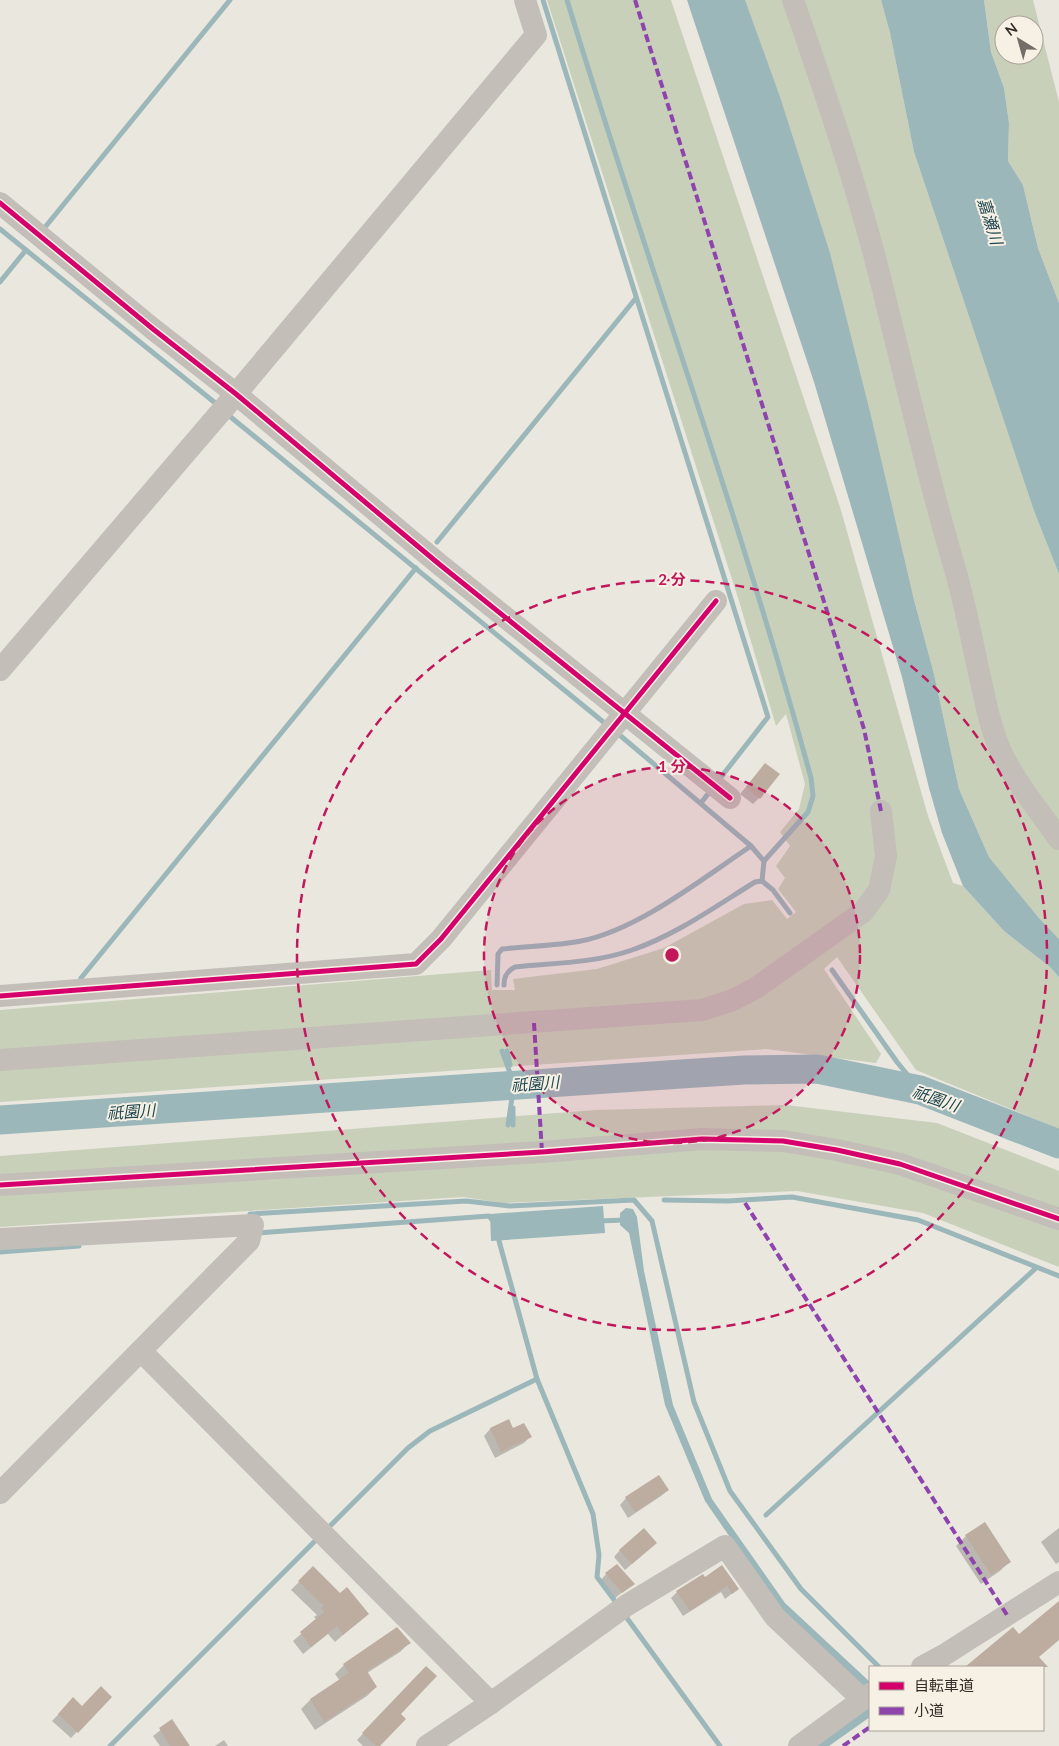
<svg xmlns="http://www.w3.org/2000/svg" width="1059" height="1746" font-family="Lato,'Noto Sans JP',sans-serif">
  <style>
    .green { fill: #c8d0ba; fill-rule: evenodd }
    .water { fill: #9cb7ba }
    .shadow { fill: #0003 }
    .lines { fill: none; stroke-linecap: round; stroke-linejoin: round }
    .stream { stroke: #9cb7ba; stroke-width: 5 }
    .river { stroke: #9cb7ba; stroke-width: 29 }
    .building { fill: #bdada1 }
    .minor { stroke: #c3beb8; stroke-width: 22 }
    .quiet { stroke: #8e44ad; stroke-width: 4; stroke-dasharray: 8 4; stroke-linecap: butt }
    .cycleway-casing { stroke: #f7f1e5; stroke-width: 8 }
    .cycleway { stroke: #d6006c; stroke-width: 5 }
    .ring { fill: none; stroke: #c2185b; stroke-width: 2.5; stroke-dasharray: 9 6 }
    .labels { text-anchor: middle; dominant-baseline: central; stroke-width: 4; stroke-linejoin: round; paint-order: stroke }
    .water-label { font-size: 16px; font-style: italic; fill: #204851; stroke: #f7f1e5 }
    .centre { fill: #c2185b; stroke: #f7f1e5; stroke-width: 2.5 }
    .ring-label { font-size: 15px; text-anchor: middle; font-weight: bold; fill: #c2185b; stroke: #f7f1e5; stroke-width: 4; stroke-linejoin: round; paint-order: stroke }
  </style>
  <rect width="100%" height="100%" fill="#eae7df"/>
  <g class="green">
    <path d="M547 0H671L840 507 928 816 953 883 963 886 1004 931 1050 967 1059 977V1129L916 1070 837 957 824 969 881 1054 876 1063 766 1049 0 1102V1010L491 970 492 990H515L513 979 597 969 664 948 744 904 772 900 787 919 796 912 778 889 785 878 776 866 790 846 780 832 799 809 805 784 786 714 776 726 739 601Z"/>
    <path d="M711 0H881L890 33 914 152 1034 511 1059 574V939L1039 918 989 857 959 789 934 674 913 596Z"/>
    <path d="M984 0H1033L1059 102V303L1038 248 1023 185 1008 161 1009 123 1004 88 991 52ZM1004 25H1034V55H1004Z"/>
    <path d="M786 1105 937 1123 1059 1171V1267L923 1213 797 1191 503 1203 463 1197 0 1227V1156L596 1110Z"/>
  </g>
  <g class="water">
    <path d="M687 0H745L780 97 830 253 870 412 913 596 934 674 959 789 989 857 1039 918 1059 939V977L1050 967 1004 931 963 886 942 833 929 788 902 677 814 382Z"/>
    <path d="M881 0H984L991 52 1004 88 1009 123 1008 161 1023 185 1038 248 1059 303V574L1034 511 914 152 890 33Z"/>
    <path d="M603 1206 605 1233 491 1241 490 1214Z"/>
    <path d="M626 1208 633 1209 637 1217 644 1271 673 1405 712 1499 785 1603 870 1682V1700L780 1610 705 1501 665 1405 629 1233 620 1225V1213Z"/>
    <path d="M870 1704V1717L829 1746H816Z"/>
  </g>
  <g class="shadow">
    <path d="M765 764 759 798 753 804 740 794Z"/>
    <path d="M508 1421 513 1430 530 1437 524 1443 495 1458 484 1436 490 1429Z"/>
    <path d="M659 1477 668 1490 661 1496 628 1518 620 1505 626 1498Z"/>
    <path d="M1059 1528V1562L1056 1564 1041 1542Z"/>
    <path d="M966 1536 1010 1561 1000 1571 981 1584 956 1546Z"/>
    <path d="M649 1549 625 1570 614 1557 620 1550Z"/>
    <path d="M313 1568 340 1595 359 1621 335 1642 328 1634 303 1654 293 1641 317 1620 314 1617 317 1615 291 1590Z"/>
    <path d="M606 1574 633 1584 615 1598 600 1581Z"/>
    <path d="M705 1578 738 1589 725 1599 721 1592 683 1616 671 1598 677 1592Z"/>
    <path d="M409 1643 400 1652 367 1673 376 1687 367 1696 315 1730 301 1709 310 1700 340 1681 335 1674 344 1665Z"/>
    <path d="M426 1667 378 1746H363L357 1740Z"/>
    <path d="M110 1697 71 1738 52 1721 73 1699 82 1707Z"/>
    <path d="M172 1721 188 1746H160L153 1736Z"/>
    <path d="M224 1740 228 1746H215Z"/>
  </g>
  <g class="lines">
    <g class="stream">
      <path d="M543 0 768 717 718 781"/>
      <path d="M567 0C646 260 740 516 811 778L813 796 808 812 764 861 762 881"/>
      <path d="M46 226 230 0"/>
      <path d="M0 229 219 406"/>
      <path d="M0 282 26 250"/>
      <path d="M227 414 607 725"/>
      <path d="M437 542 636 298"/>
      <path d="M701 803 711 790"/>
      <path d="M751 846 764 861"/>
      <path d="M762 881 773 890 790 913"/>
      <path d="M832 970 897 1062 920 1090"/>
      <path d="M81 978 416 568"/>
      <path d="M497 985 498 954 502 949C528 946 555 946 581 941 638 930 703 878 751 846L616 732"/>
      <path d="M504 985C504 976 507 971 515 967 554 963 595 963 632 950 676 935 716 906 755 882L762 881"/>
      <path d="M502 1051 514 1084 508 1125"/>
      <path d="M507 1051 510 1065"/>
      <path d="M513 1125V1108"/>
      <path d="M664 1200 728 1201 792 1197 918 1220 1059 1276"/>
      <path d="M250 1214 466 1201 510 1206 634 1200 652 1221 694 1402 730 1491 801 1589 879 1667"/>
      <path d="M598 1221 625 1220"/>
      <path d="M257 1233 489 1216 493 1221"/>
      <path d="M499 1234V1241L537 1379 593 1514 599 1555 597 1577 618 1605"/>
      <path d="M0 1252 79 1246"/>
      <path d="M766 1515 1036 1268"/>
      <path d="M326 1530 408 1448 430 1431 537 1379"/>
      <path d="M624 1614 720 1746"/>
      <path d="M110 1746 318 1538"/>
    </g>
    <path class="river" d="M0 1120 681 1074 744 1070 817 1069 920 1090 1059 1144"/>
  </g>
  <g class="building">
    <path d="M765 763 780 774 760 799 746 787Z"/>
    <path d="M509 1419 513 1428 524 1423 532 1437 501 1452 490 1428Z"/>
    <path d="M659 1475 669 1490 635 1512 625 1497Z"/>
    <path d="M985 1522 1011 1562 991 1575 965 1535Z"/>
    <path d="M644 1528 657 1543 632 1564 619 1550Z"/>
    <path d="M617 1564 635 1584 622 1593 605 1573Z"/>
    <path d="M722 1565 739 1589 732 1594 727 1586 690 1611 676 1591 703 1574 705 1577Z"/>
    <path d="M313 1566 340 1593 347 1587 369 1614 343 1635 337 1626 311 1647 300 1632 324 1612 321 1608 324 1606 298 1581Z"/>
    <path d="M1059 1601V1640L1039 1657 1048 1667H965L1013 1627 1019 1634Z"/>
    <path d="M397 1627 411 1643 367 1671 377 1687 324 1722 310 1699 349 1673 343 1664Z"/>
    <path d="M426 1666 437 1676 401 1714 406 1719 380 1746H376L362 1733Z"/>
    <path d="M101 1686 112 1697 78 1733 58 1714 73 1697 82 1706Z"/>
    <path d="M172 1719 190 1746H170L159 1728Z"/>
  </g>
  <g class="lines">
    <g class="minor">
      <path d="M793 0C822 84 851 168 874 254 901 359 924 465 955 569 966 607 973 647 982 686 987 709 992 733 1002 754 1017 784 1039 811 1059 839"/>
      <path d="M0 203 153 329 236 394 439 564 730 798"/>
      <path d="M0 670 236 394 536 35 525 0"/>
      <path d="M0 996 416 964 441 939 716 601"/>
      <path d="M0 1060 702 1010 733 1000 756 988 863 912 879 890 886 856 881 811"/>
      <path d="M0 1185 542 1152 702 1139 783 1141 837 1150 900 1164 1059 1219"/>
      <path d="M0 1239 253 1225 249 1241 0 1493"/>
      <path d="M141 1351 491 1703"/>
      <path d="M922 1667 944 1655 1059 1582"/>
      <path d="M427 1746 491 1703 627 1605 725 1546 775 1617 862 1699"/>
      <path d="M799 1746 870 1694"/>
    </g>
    <g class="quiet">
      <path d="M635 0 864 729 881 811"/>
      <path d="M534 1023 542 1152"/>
      <path d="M745 1203 1007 1615"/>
      <path d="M843 1746 870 1727"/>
    </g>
    <g class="cycleway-casing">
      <g id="cycleway">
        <path d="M0 203 153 329 236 394 439 564 730 798"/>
        <path d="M0 996 416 964 441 939 716 601"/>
        <path d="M0 1185 542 1152 702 1139 783 1141 837 1150 900 1164 1059 1219"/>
      </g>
    </g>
    <use href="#cycleway" class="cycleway"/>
  </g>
  <circle cx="672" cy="955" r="188" fill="#c2185b" fill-opacity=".12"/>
  <g class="ring">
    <circle cx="672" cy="955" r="188"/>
    <circle cx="672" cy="955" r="375"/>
  </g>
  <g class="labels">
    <g class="water-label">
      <text transform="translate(991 221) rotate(73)">嘉瀬川</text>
      <text transform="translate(535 1083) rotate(-4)">祇園川</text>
      <text transform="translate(936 1098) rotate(19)">祇園川</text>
      <text transform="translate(131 1111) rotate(-4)">祇園川</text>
    </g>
  </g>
  <circle cx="672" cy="955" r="8" class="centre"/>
  <g class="ring-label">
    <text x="672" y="585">2 分</text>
    <text x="672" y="772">1 分</text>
  </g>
  <rect x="869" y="1666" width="175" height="65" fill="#f7f1e5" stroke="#a9a299"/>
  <rect x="879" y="1682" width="25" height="8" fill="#d6006c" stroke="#a9a299"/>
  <text x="914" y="1691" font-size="15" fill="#332c27">自転車道</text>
  <rect x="879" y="1707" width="25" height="8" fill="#8e44ad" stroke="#a9a299"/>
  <text x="914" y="1716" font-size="15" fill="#332c27">小道</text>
  <g transform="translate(1019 40) rotate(323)"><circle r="24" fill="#f7f1e5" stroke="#a9a299"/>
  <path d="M0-4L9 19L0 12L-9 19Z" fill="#736d67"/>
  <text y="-8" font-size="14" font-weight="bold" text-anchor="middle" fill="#332c27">N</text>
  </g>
</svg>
